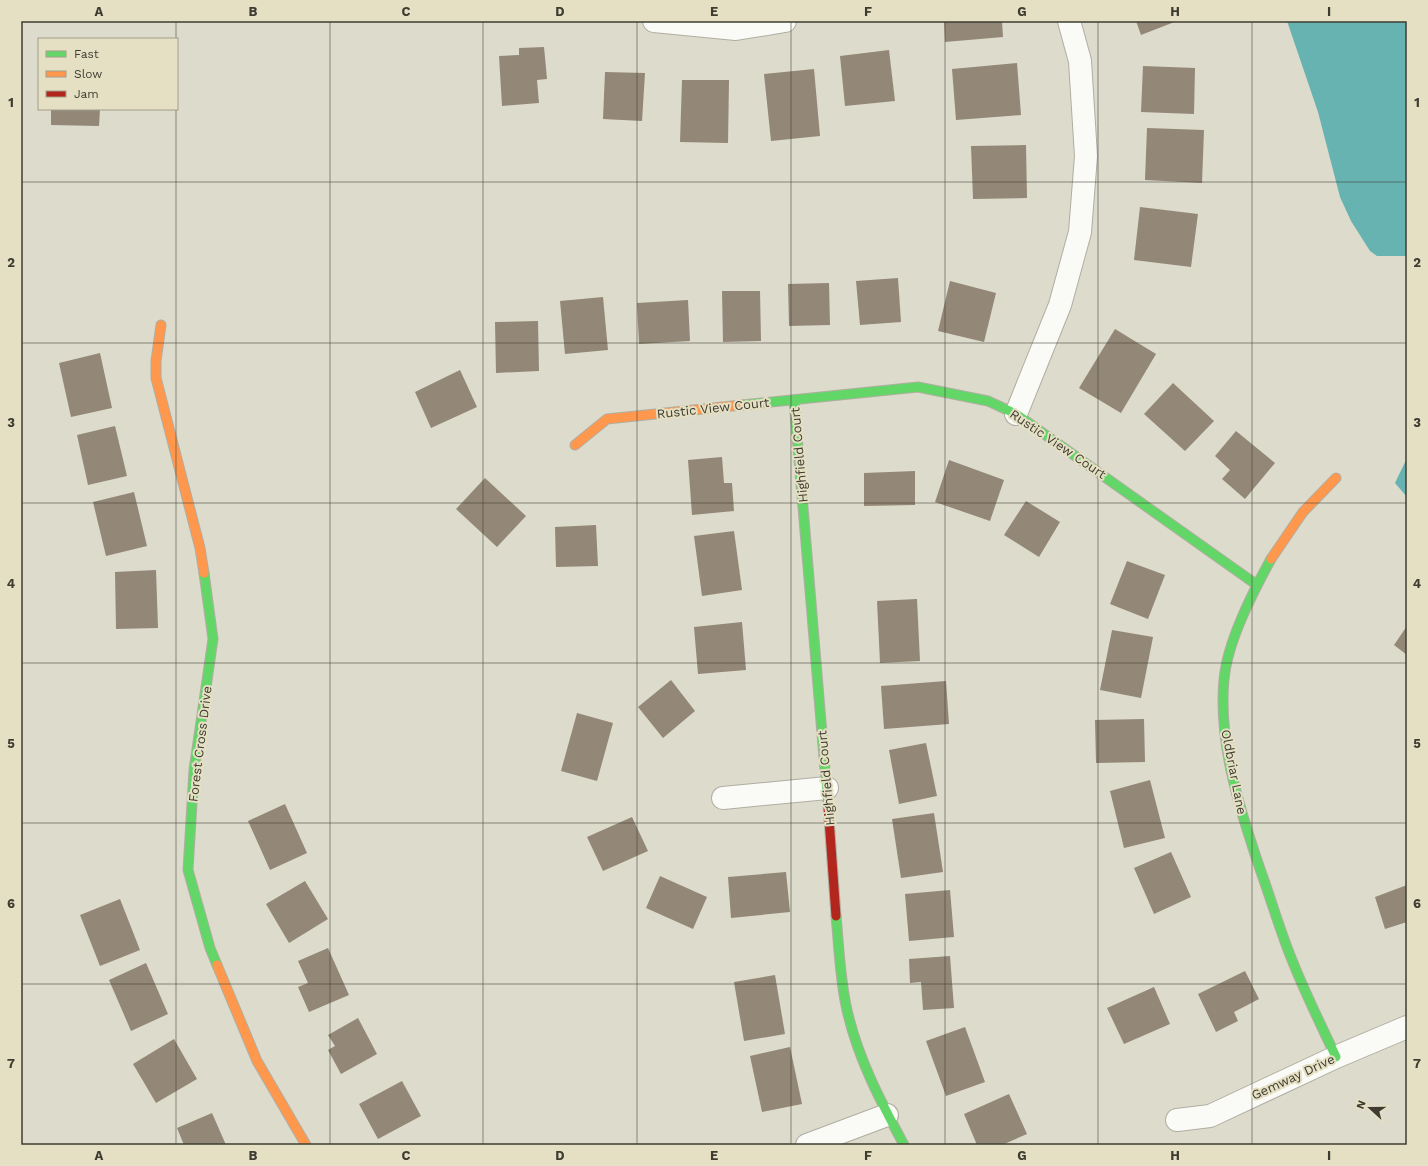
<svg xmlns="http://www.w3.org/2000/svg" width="1428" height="1166" font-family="'Work Sans',sans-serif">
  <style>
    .water { fill: #66b3b1 }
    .building { fill: #938777 }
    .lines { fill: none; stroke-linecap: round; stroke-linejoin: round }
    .street-casing { stroke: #b0aea2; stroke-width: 24 }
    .fast-casing { stroke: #b0aea2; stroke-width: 11 }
    .slow-casing { stroke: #b0aea2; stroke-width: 11 }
    .jam-casing { stroke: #b0aea2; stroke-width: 11 }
    .street { stroke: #fafaf7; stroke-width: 22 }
    .fast { stroke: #63d668; stroke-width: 9 }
    .slow { stroke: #ff974d; stroke-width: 9 }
    .jam { stroke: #b3261e; stroke-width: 9 }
    .grid { fill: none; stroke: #3e3c31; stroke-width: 1; stroke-opacity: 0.55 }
    .labels { text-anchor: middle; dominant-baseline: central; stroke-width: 4; stroke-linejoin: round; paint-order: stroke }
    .street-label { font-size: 13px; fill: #3e3c31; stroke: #e5e0c4 }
    .neatline { fill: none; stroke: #3e3c31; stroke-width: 1.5 }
    .grid-label { font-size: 13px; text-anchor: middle; font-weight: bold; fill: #3e3c31 }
  </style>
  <rect width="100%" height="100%" fill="#dddbcc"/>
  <g class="water">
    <path d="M1287 21H1407L1406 256H1377L1370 251 1351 221 1340 197 1318 112Z"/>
    <path d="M1407 458V497L1395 483Z"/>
  </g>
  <g class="building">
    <path d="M944 21H1002L1003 37 945 42Z"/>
    <path d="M1136 21H1177L1141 35Z"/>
    <path d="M544 47 547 79 537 80 539 103 502 106 499 56 519 55V48Z"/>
    <path d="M889 50 895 101 845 106 840 56Z"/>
    <path d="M1017 63 1021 115 956 120 952 69Z"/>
    <path d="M1143 66 1195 68 1194 114 1141 112Z"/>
    <path d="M814 69 820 136 771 141 764 74Z"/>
    <path d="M605 72 645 73 642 121 603 119Z"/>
    <path d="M682 80H729L728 143 680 142Z"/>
    <path d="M51 109H100L99 126 51 125Z"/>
    <path d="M1147 128 1204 130 1202 183 1145 180Z"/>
    <path d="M1026 145 1027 198 973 199 971 146Z"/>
    <path d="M1140 207 1198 214 1191 267 1134 260Z"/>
    <path d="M898 278 901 322 860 325 856 281Z"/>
    <path d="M950 281 996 293 984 342 938 331Z"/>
    <path d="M829 283 830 325 789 326 788 284Z"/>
    <path d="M722 291H760L761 341 723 342Z"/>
    <path d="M603 297 608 350 565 354 560 301Z"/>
    <path d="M688 300 690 341 639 344 637 303Z"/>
    <path d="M538 321 539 371 496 373 495 322Z"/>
    <path d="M1115 329 1156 354 1121 413 1079 388Z"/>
    <path d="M100 353 112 408 71 417 59 363Z"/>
    <path d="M460 370 477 407 431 428 415 392Z"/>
    <path d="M1173 383 1214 421 1185 451 1144 414Z"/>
    <path d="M115 426 127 476 88 485 77 435Z"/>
    <path d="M1236 431 1275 463 1245 499 1222 479 1230 470 1215 456Z"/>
    <path d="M722 457 724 483H732L734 511 692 515 688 460Z"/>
    <path d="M949 460 1004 480 990 521 935 502Z"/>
    <path d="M915 471V505L864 506V473Z"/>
    <path d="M485 478 526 516 497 547 456 509Z"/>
    <path d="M134 492 147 546 106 556 93 502Z"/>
    <path d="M1026 501 1060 522 1039 557 1004 535Z"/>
    <path d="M596 525 598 566 556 567 555 527Z"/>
    <path d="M734 531 742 590 702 596 694 536Z"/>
    <path d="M1127 561 1165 575 1148 619 1110 604Z"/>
    <path d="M156 570 158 628 116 629 115 572Z"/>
    <path d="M917 599 920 661 880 663 877 601Z"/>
    <path d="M742 622 746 670 698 674 694 627Z"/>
    <path d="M1407 626V655L1394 645Z"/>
    <path d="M1112 630 1153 637 1141 698 1100 690Z"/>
    <path d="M671 680 695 711 663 738 638 707Z"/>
    <path d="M946 681 949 724 884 729 881 686Z"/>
    <path d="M577 713 613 723 597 781 561 771Z"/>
    <path d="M1144 719 1145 762 1096 763 1095 720Z"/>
    <path d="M926 743 937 796 899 804 889 750Z"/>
    <path d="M1150 780 1165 838 1124 848 1110 791Z"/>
    <path d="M285 804 307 853 270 870 248 821Z"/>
    <path d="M934 813 943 872 901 878 892 819Z"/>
    <path d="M632 817 648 851 603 871 587 837Z"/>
    <path d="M1171 852 1191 897 1154 914 1134 868Z"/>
    <path d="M786 872 790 912 731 918 728 877Z"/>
    <path d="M660 876 707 897 693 929 646 908Z"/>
    <path d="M305 881 328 919 289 943 266 904Z"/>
    <path d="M1407 885V922L1385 929 1375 897Z"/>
    <path d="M950 890 954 937 909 941 905 894Z"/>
    <path d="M120 899 140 950 100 966 80 915Z"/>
    <path d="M328 948 349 995 309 1012 298 987 308 983 298 961Z"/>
    <path d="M950 956 954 1008 923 1010 921 982 910 983 909 959Z"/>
    <path d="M146 963 168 1014 131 1031 109 980Z"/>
    <path d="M1245 971 1259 999 1234 1012 1238 1021 1216 1032 1198 994Z"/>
    <path d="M775 975 785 1034 744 1041 734 982Z"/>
    <path d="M1154 987 1170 1024 1124 1044 1107 1008Z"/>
    <path d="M358 1018 377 1054 341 1074 328 1050 335 1046 328 1035Z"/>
    <path d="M965 1027 985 1082 946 1096 926 1041Z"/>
    <path d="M174 1039 197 1079 156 1103 133 1064Z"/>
    <path d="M790 1047 802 1104 762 1112 750 1056Z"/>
    <path d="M402 1081 421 1116 378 1139 359 1104Z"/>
    <path d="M1009 1094 1027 1134 1002 1145H977L964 1114Z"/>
    <path d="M212 1113 226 1145H184L177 1128Z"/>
  </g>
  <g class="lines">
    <g class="street-casing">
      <g id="street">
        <path d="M654 21 736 29 785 21"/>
        <path d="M1016 414 1060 305 1080 232 1086 156 1080 61 1069 21"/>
        <path d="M723 798 827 788"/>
        <path d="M1177 1120 1210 1116 1336 1057 1407 1027"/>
        <path d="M807 1145 887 1115"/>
      </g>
    </g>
    <g class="fast-casing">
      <g id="fast">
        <path d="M794 400 828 805"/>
        <path d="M742 405 918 387 988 401 1016 414 1257 585"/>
        <path d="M1271 559C1253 592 1227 642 1224 680 1218 743 1240 810 1260 869 1271 899 1280 931 1292 960 1305 993 1321 1025 1336 1057"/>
        <path d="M204 573 213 639 194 770 188 870 210 948 217 965"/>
        <path d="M836 916C839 947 840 980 847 1010 858 1059 881 1102 904 1145"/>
      </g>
    </g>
    <g class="slow-casing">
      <g id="slow">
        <path d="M161 325 156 361V378L200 548 204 573"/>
        <path d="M575 445 607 419 742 405"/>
        <path d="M1271 559 1303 512 1336 478"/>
        <path d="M217 965 257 1061 306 1145"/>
      </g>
    </g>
    <g class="jam-casing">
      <path id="jam" d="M828 805 836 916"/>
    </g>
    <use href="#street" class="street"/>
    <use href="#fast" class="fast"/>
    <use href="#slow" class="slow"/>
    <use href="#jam" class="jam"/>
  </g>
  <path class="grid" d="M176 21V39M330 21V1145M483 21V1145M637 21V1145M791 21V1145M945 21V1145M1098 21V1145M1252 21V1145M176 109V1145M21 182H1407M21 343H1407M21 503H1407M21 663H1407M21 823H1407M21 984H1407"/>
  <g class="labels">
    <g class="street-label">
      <text transform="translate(713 408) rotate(-6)">Rustic View Court</text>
      <text transform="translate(1058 444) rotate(34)">Rustic View Court</text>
      <text transform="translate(799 455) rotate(-95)">Highfield Court</text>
      <text transform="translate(200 744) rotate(-83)">Forest Cross Drive</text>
      <text transform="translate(1234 772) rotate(79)">Oldbriar Lane</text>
      <text transform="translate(826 778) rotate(-95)">Highfield Court</text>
      <text transform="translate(1293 1077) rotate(-25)">Gemway Drive</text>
    </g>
  </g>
  <rect width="1428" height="1166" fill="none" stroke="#e5e0c4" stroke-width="44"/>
  <rect x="38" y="38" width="140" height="72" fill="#e5e0c4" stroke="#a29e89"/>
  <rect x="46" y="51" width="20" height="6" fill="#63d668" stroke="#a29e89"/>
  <text x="74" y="58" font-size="12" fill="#3e3c31">Fast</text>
  <rect x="46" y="71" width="20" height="6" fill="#ff974d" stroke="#a29e89"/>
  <text x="74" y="78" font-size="12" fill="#3e3c31">Slow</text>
  <rect x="46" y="91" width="20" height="6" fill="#b3261e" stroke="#a29e89"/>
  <text x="74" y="98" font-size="12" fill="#3e3c31">Jam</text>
  <g transform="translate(1370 1108) rotate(291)" stroke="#e5e0c4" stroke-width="3" paint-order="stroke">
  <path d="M0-3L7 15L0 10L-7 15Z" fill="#3e3c31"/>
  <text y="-6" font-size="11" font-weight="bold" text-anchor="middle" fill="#3e3c31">N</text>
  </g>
  <rect x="22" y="22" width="1384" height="1122" class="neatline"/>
  <g class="grid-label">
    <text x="99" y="16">A</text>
    <text x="253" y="16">B</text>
    <text x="406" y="16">C</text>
    <text x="560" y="16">D</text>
    <text x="714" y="16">E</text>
    <text x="868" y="16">F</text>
    <text x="1022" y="16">G</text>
    <text x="1175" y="16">H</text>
    <text x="1329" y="16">I</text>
    <text x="11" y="107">1</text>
    <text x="1417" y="107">1</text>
    <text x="11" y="267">2</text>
    <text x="1417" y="267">2</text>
    <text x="11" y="427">3</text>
    <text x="1417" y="427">3</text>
    <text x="11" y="588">4</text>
    <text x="1417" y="588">4</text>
    <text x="11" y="748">5</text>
    <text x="1417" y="748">5</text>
    <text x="11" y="908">6</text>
    <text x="1417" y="908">6</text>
    <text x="11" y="1068">7</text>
    <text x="1417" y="1068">7</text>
    <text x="99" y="1160">A</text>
    <text x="253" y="1160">B</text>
    <text x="406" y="1160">C</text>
    <text x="560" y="1160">D</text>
    <text x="714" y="1160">E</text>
    <text x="868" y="1160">F</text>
    <text x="1022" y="1160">G</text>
    <text x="1175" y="1160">H</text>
    <text x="1329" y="1160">I</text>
  </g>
</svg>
